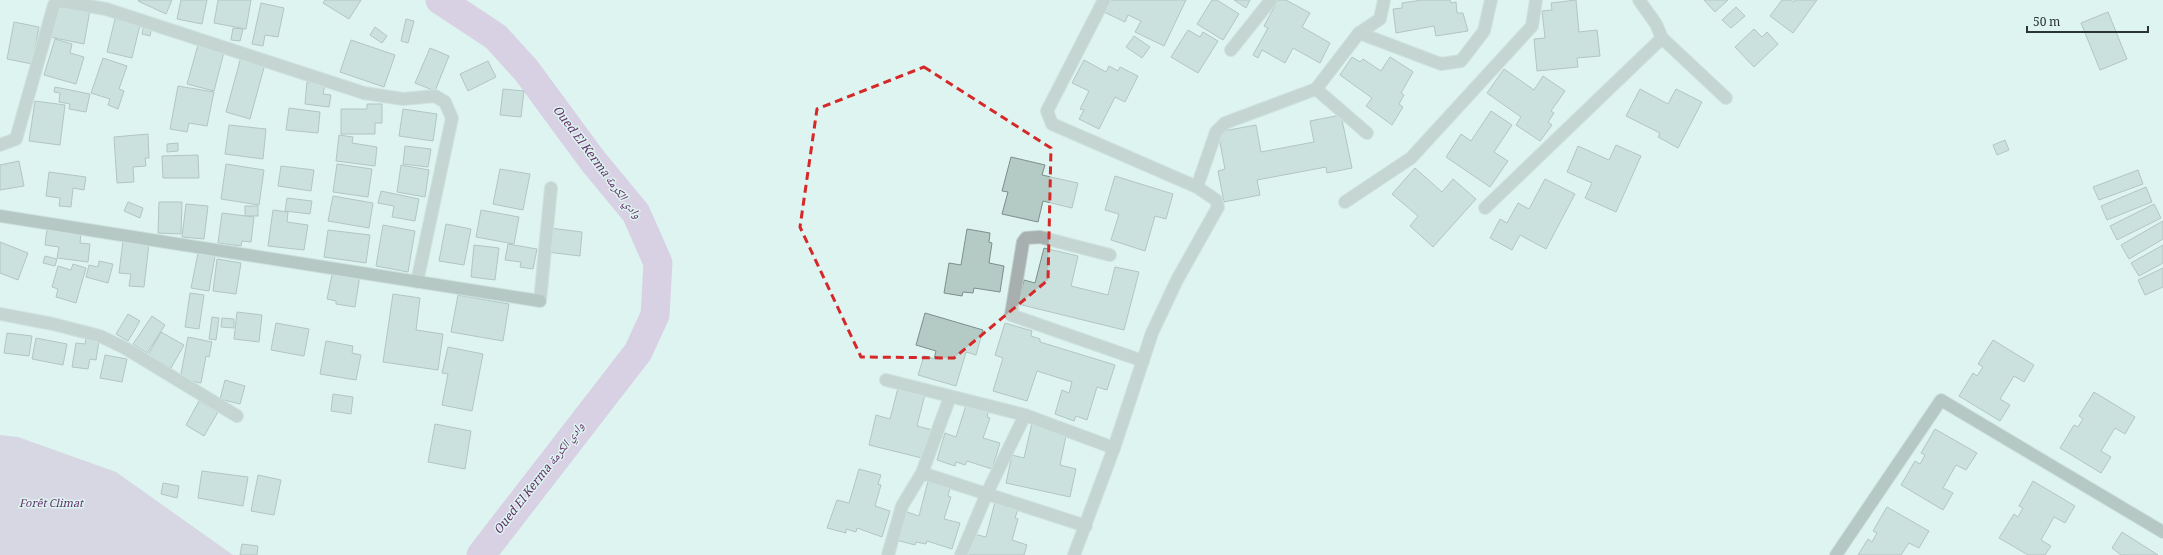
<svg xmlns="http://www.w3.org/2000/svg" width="2163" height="555" font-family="Georgia,'Noto Naskh Arabic',serif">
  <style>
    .green { fill: #cdb3d0 }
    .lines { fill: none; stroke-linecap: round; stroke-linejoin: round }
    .river { stroke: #d0a6d5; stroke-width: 29 }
    .building { fill: #b4cac5; stroke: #7b8f8b }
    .street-casing { stroke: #bbceca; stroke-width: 14 }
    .secondary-casing { stroke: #bbceca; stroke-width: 14 }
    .street { stroke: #a7b0ae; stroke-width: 12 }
    .secondary { stroke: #84928f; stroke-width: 12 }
    .marked { fill: none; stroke: #d62828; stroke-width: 3; stroke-dasharray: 8 5; stroke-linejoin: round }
    .labels { text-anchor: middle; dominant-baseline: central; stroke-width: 3; stroke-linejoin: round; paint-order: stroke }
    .park-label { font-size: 11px; font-style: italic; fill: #65316b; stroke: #def4f0 }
    .water-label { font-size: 12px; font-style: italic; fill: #64306a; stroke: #def4f0 }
  </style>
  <rect width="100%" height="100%" fill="#def4f0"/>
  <path class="green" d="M0 435 18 437 116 472 233 555H0Z"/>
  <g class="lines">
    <path class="river" d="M440 0 496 37 526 70 593 161 636 213 658 263 655 315 638 352 481 555"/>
  </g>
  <g class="building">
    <path d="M139 0H172L166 14 138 1Z"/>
    <path d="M181 0H207L202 24 177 19Z"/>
    <path d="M218 0H251L246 29 214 23Z"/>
    <path d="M325 0H361L349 19 323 3Z"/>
    <path d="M1109 0H1186L1164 46 1135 32 1141 21 1128 15 1125 22 1104 12Z"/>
    <path d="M1212 0H1217L1239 14 1223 40 1197 24Z"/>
    <path d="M1234 0H1250L1246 8Z"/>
    <path d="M1278 0H1286L1310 13 1302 27 1330 43 1320 63 1293 48 1285 63 1262 50 1258 58 1253 55 1268 28 1264 26Z"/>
    <path d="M1422 0H1450L1451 3 1456 2 1457 13H1463L1468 31 1436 36 1434 26 1396 33 1393 9 1402 8V3Z"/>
    <path d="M1576 0 1579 32 1597 30 1600 56 1577 58 1578 67 1537 71 1534 39 1545 38 1542 11 1552 10 1551 3Z"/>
    <path d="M1704 0H1728L1715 12Z"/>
    <path d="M1782 0H1791L1794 2 1795 0H1817L1793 33 1770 16Z"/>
    <path d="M261 3 284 8 278 37 265 35 263 46 252 44Z"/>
    <path d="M56 4 90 10 84 44 50 37Z"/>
    <path d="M1736 7 1745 16 1731 28 1722 20Z"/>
    <path d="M2108 12 2127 59 2100 70 2081 23Z"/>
    <path d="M115 19 140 25 132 58 107 52Z"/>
    <path d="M406 19 414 21 408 43 401 41Z"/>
    <path d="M14 22 39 27 32 64 7 59Z"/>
    <path d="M144 24 152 26 150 36 142 34Z"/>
    <path d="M375 27 387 36 382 43 370 35Z"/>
    <path d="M233 28 243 29 240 41 231 40Z"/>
    <path d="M1754 29 1762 37 1767 32 1778 44 1754 67 1735 47Z"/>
    <path d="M1188 30 1200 37 1203 32 1218 41 1198 73 1171 57Z"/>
    <path d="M1134 36 1150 47 1142 58 1126 47Z"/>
    <path d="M55 39 72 44 70 53 84 57 76 84 44 75Z"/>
    <path d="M351 40 395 55 384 87 340 72Z"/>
    <path d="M198 45 224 52 214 91 187 84Z"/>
    <path d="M430 48 449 56 435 91 415 83Z"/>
    <path d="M241 57 265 64 250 119 226 112Z"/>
    <path d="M1352 57 1360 62 1363 59 1381 71 1390 57 1412 71 1413 72 1401 93 1404 95 1399 104 1403 107 1392 125 1366 106 1372 98 1340 75Z"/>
    <path d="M103 58 127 66 119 89 124 91 118 109 108 105 110 99 91 93Z"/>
    <path d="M1084 60 1106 72 1109 66 1118 71 1120 67 1138 76 1125 102 1115 97 1099 129 1079 119 1084 110 1080 109 1089 91 1072 83Z"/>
    <path d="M488 61 496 77 468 91 460 74Z"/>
    <path d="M1504 69 1534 90 1543 76 1565 91 1551 111 1554 113 1548 122 1552 125 1540 141 1516 125 1521 117 1487 93Z"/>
    <path d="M307 82 325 84 323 94 331 95 329 107 305 104Z"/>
    <path d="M178 86 214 92 207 126 189 123 187 132 170 129Z"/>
    <path d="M55 87 90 94 86 112 69 109 70 104 59 102 60 93 54 92Z"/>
    <path d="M503 89 524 91 521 117 500 115Z"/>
    <path d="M1640 89 1668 104 1676 89 1702 102 1678 148 1658 137 1660 133 1626 116Z"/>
    <path d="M35 101 65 105 60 145 29 141Z"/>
    <path d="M367 104H382V123H375V134H341V109H367Z"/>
    <path d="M289 108 320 112 318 133 286 130Z"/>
    <path d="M403 109 437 114 433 141 399 136Z"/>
    <path d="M1491 111 1512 125 1494 152 1508 161 1490 187 1446 157 1461 134 1471 141Z"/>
    <path d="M1341 115 1352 168 1327 173 1326 167 1257 180 1260 195 1224 202 1218 171 1225 169 1218 132 1256 125 1261 152 1314 142 1310 121Z"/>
    <path d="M229 125 266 129 263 159 225 154Z"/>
    <path d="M148 134 149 158H145L146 166 133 167 134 182 117 183 114 137Z"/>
    <path d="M339 135 353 137 352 143 377 147 375 166 336 161Z"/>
    <path d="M2005 140 2009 150 1997 155 1993 145Z"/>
    <path d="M178 143V151L167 152V144Z"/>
    <path d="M1616 145 1641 156 1616 212 1585 198 1592 183 1567 172 1578 146 1609 160Z"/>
    <path d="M405 146 431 149 428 167 403 164Z"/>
    <path d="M198 155 199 178H163L162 156Z"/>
    <path d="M1011 157 1045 165 1042 175 1078 183 1072 208 1043 201 1038 222 1002 214 1008 192 1002 191Z"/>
    <path d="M19 161 24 186 0 190V165Z"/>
    <path d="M226 164 264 170 259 205 221 199Z"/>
    <path d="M337 164 372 169 368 197 333 192Z"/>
    <path d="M401 165 429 170 425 197 397 192Z"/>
    <path d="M281 166 314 170 311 191 278 186Z"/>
    <path d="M1415 168 1442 192 1453 179 1476 199 1433 247 1410 226 1418 216 1392 194Z"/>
    <path d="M500 169 530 174 523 210 493 204Z"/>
    <path d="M2138 170 2143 184 2099 200 2093 187Z"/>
    <path d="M49 172 86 177 84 190 73 188 71 207 59 206 60 198 46 196Z"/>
    <path d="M1115 176 1173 194 1166 219 1155 216 1145 251 1111 240 1119 214 1105 210Z"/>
    <path d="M1545 179 1575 194 1546 249 1520 235 1512 250 1490 238 1500 219 1507 223 1518 203 1529 209Z"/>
    <path d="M2146 187 2152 202 2107 220 2101 206Z"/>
    <path d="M381 191 419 199 415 221 392 217 394 206 378 203Z"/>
    <path d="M333 196 373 203 369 228 328 221Z"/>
    <path d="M287 198 312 201 310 214 285 211Z"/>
    <path d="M128 202 143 208 140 218 124 211Z"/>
    <path d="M159 202H182L181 234 158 233Z"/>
    <path d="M186 204 208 206 204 239 182 237Z"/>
    <path d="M2154 204 2161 218 2117 240 2110 226Z"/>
    <rect x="245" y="206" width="13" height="10"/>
    <path d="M273 210 288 212 287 222 308 225 304 250 268 246Z"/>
    <path d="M481 210 519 217 514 244 476 237Z"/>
    <path d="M222 213 254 217 251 242 242 241 241 246 218 243Z"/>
    <path d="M2163 221V239L2129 259 2121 245Z"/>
    <path d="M446 224 471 229 464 265 439 261Z"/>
    <path d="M383 225 415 231 408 272 376 266Z"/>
    <path d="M47 228 81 233 80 243 90 244 88 262 57 258 59 247 45 245Z"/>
    <path d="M550 228 582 232 580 256 547 252Z"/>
    <path d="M967 229 990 233 989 242 992 243 989 263 1004 266 1000 292 974 288 973 293 963 292 962 296 944 293 949 263 961 265Z"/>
    <path d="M328 230 370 235 366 263 324 257Z"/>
    <path d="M123 241 149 244 144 287 129 286 131 274 119 273Z"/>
    <path d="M0 242 28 253 18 280 0 273Z"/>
    <path d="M508 244 537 249 533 269 520 267 521 262 505 260Z"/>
    <path d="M474 245 499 248 495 280 471 277Z"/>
    <path d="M2163 245V263L2139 276 2131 263Z"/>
    <path d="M1044 248 1078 256 1071 286 1108 295 1115 267 1139 272 1124 330 1018 304 1024 280 1035 283Z"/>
    <path d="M198 253 215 256 209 291 191 288Z"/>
    <path d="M45 256 57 259 55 266 43 263Z"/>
    <path d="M217 259 241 263 236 294 213 291Z"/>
    <path d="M99 261 113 264 108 283 86 277 89 265 98 267Z"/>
    <path d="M73 264 86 268 76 303 56 297 58 289 52 287 58 266 71 270Z"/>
    <path d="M2163 268V287L2145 295 2138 280Z"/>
    <path d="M333 270 360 275 355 307 336 304V301L327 299Z"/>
    <path d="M190 293 204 295 199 329 185 327Z"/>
    <path d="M393 294 420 298 416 330 443 334 438 370 383 362Z"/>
    <path d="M458 295 509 304 503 341 451 332Z"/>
    <path d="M237 312 262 315 259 342 234 339Z"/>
    <path d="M925 313 983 330 976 355 966 352 956 386 918 375 924 356 934 359 936 351 916 345Z"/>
    <path d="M128 314 140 321 128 341 116 334Z"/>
    <path d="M152 316 165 325 147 353 133 344Z"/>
    <path d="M212 317 219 318 216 340 209 339Z"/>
    <path d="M222 318 234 319V328L221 327Z"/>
    <path d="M276 323 309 329 304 356 271 350Z"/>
    <path d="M1005 323 1032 331 1031 336 1040 339V342L1115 365 1107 390 1097 387 1087 420 1076 416 1074 421 1055 414 1062 390 1069 393 1072 382 1037 371 1027 401 993 391 1003 358 995 355Z"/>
    <path d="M161 332 184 345 171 368 148 355Z"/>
    <path d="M7 333 32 336 29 356 4 353Z"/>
    <path d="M188 337 212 342 209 357 206 356 201 383 180 379Z"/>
    <path d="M36 338 67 344 63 365 32 359Z"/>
    <path d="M86 339 99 341 96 360 90 359 88 369 72 367 76 343 85 344Z"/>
    <path d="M1993 340 2034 365 2024 382 2014 376 2000 399 2010 405 2000 421 1959 396 1973 373 1977 376 1983 367 1978 364Z"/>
    <path d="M326 341 353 346 352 353 361 355 356 380 320 374Z"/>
    <path d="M448 347 483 354 472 411 442 405 448 374 442 373Z"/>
    <path d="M105 355 127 359 122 382 100 378Z"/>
    <path d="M225 380 245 386 240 404 220 399Z"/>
    <path d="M898 388 925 394 917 426 933 430 926 459 869 445 876 415 890 419Z"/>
    <path d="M2094 392 2135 417 2125 434 2115 428 2101 451 2111 457 2101 473 2060 448 2074 425 2078 427 2083 419 2079 416Z"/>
    <path d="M333 394 353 397 351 414 331 411Z"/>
    <path d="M199 401 218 412 204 436 186 425Z"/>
    <path d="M967 402 989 409 987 417 990 418 983 438 1000 443 992 469 967 461 965 465 956 462 955 466 937 460 945 433 956 437Z"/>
    <path d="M1032 423 1067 431 1060 465 1076 469 1070 497 1006 483 1012 455 1024 458Z"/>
    <path d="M435 424 471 431 465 469 428 462Z"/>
    <path d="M1935 429 1977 453 1966 470 1956 465 1943 488 1953 493 1943 510 1901 485 1915 461 1920 464 1925 455 1921 453Z"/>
    <path d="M859 469 881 475 878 484 881 485 875 506 890 511 882 537 857 528 856 532 846 529V533L827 528 837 500 849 503Z"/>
    <path d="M202 471 248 477 243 506 198 498Z"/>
    <path d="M258 475 281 480 274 515 251 511Z"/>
    <path d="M928 481 950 488 948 496 951 497 944 519 960 523 952 549 927 541 926 544 916 542 915 545 896 540 907 512 919 516Z"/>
    <path d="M2033 481 2075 506 2065 523 2054 517 2041 540 2051 546 2045 555H2028L1999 538 2014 514 2018 517 2023 508 2019 506Z"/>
    <path d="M163 483 179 486 177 498 161 494Z"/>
    <path d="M995 502 1018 509 1015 518 1018 519 1012 540 1027 545 1024 555H966L974 534 986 537Z"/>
    <path d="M1887 507 1929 531 1919 548 1909 543 1901 555H1858L1868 539 1872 542 1877 533 1873 531Z"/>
    <path d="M2122 532 2158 555H2121L2112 548Z"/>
    <path d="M242 544 258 546 257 555H240Z"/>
  </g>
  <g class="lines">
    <g class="street-casing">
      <g id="street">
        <path d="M1639 0 1656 24 1662 38 1726 98"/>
        <path d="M1359 33 1380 19 1384 0"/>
        <path d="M1231 50 1271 0"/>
        <path d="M1316 89 1367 133"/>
        <path d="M0 145 16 139 54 5 59 1 106 9 364 93 403 99 435 96 445 102 452 118 417 282"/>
        <path d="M1197 187 1216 132 1225 123 1316 89 1359 33 1441 64 1461 61 1484 31 1491 0"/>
        <path d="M1345 202 1411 158 1532 26 1536 0"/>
        <path d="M1485 208 1662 38"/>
        <path d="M1110 255 1040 237 1026 238 1023 242 1011 315 1143 361"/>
        <path d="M540 301 551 188"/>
        <path d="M0 314 53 324 100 336 125 348 237 416"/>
        <path d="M886 380 1025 415 1114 448"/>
        <path d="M922 473 1086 526"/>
        <path d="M888 555 902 506 922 473 950 397"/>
        <path d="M961 555 987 493 1025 415"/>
        <path d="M1074 555 1114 448 1152 333 1177 280 1218 207 1216 200 1197 187 1052 124 1047 111 1104 0"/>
      </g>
    </g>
    <g class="secondary-casing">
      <g id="secondary">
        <path d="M0 216 540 301"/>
        <path d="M1836 555 1941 400 2163 532"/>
      </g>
    </g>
    <use href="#street" class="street"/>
    <use href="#secondary" class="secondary"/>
  </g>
  <path d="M0 0H2163V555H0ZM924 67 1051 148 1048 280 954 358 861 357 800 227 817 109Z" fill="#def4f0" fill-opacity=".55" fill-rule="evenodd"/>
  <path class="marked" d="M924 67 1051 148 1048 280 954 358 861 357 800 227 817 109Z"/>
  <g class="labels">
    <g class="park-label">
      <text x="51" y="504">Forêt Climat</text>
    </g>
    <g class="water-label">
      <text transform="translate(596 163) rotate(53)">Oued El Kerma وادي الكرمة</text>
      <text transform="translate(540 479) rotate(-52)">Oued El Kerma وادي الكرمة</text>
    </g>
  </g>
  <path d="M2027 26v6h121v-6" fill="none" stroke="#2d3533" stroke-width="2"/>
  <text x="2033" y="26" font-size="12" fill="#2d3533" stroke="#def4f0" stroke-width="3" paint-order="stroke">50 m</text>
</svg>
